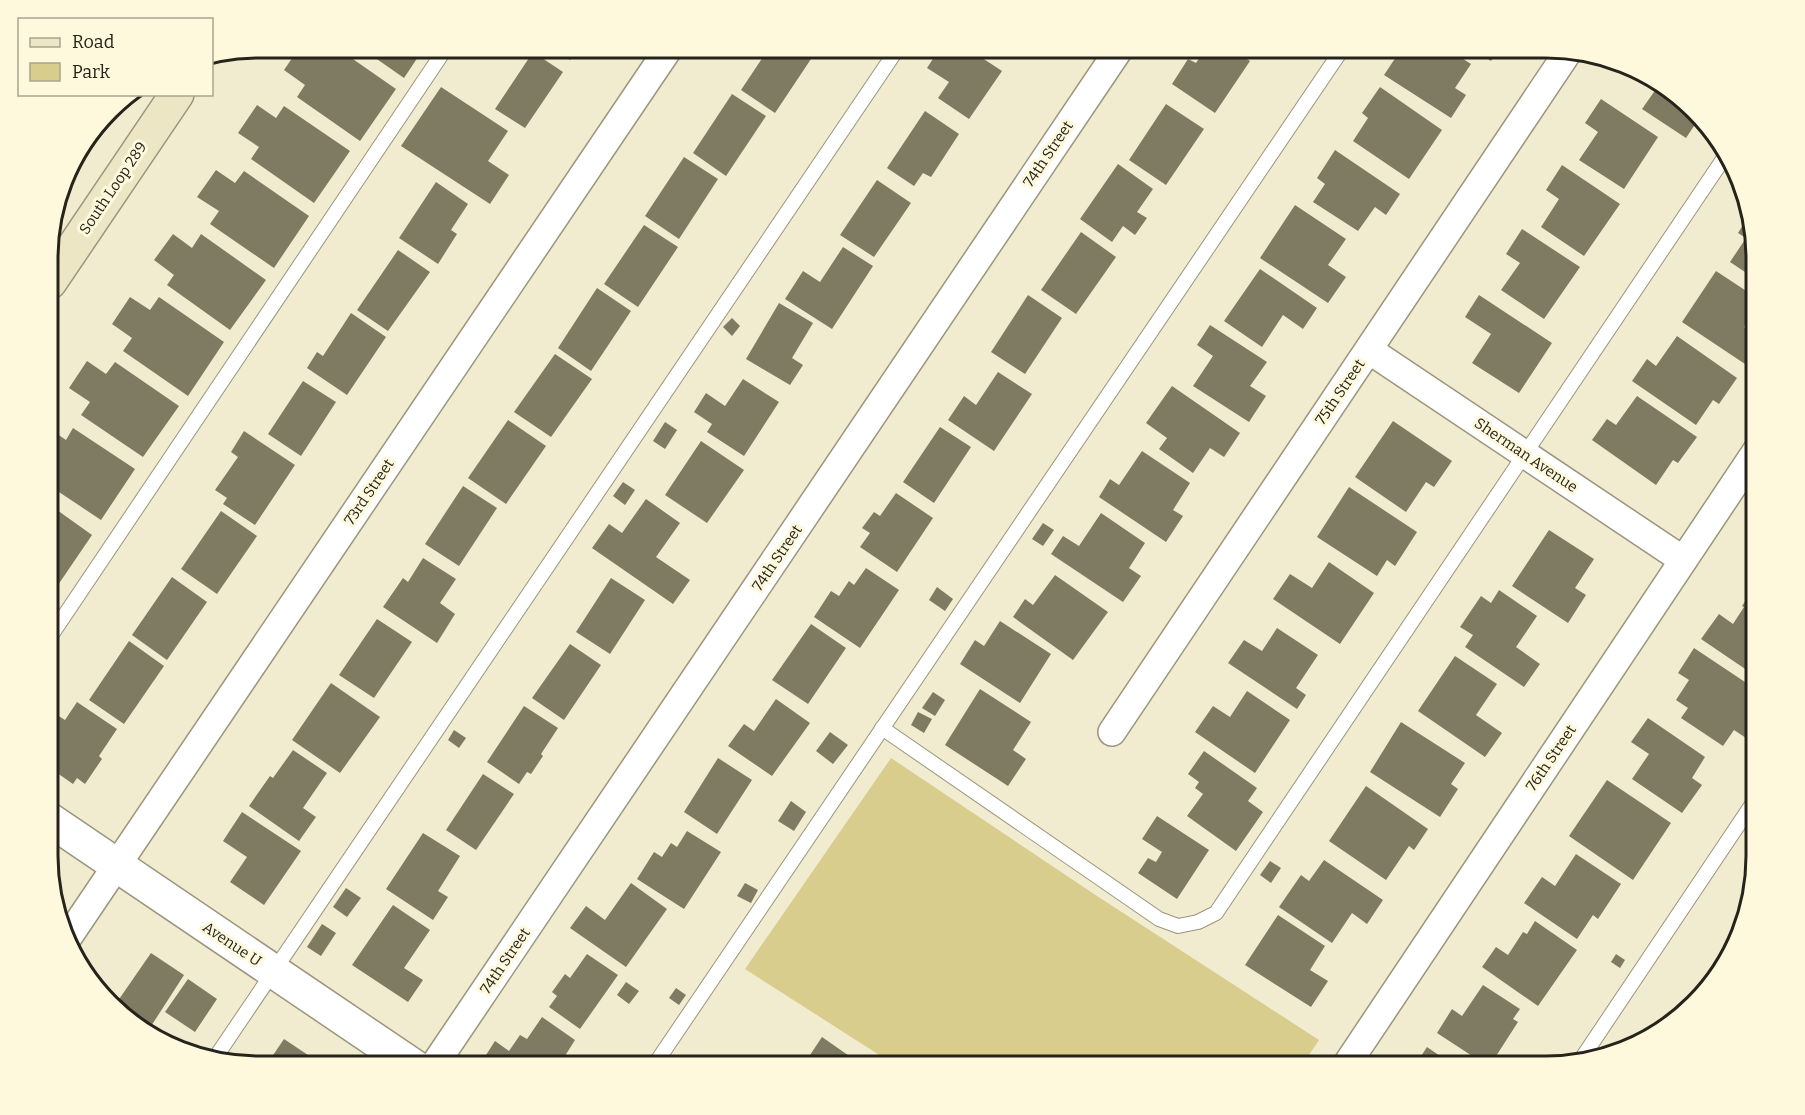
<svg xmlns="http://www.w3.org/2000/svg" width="1805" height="1115" font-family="Bitter,serif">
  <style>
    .green { fill: #d9cd8e }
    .building { fill: #7f7b62 }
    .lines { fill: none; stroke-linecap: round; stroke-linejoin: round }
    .service-casing { stroke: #9a957c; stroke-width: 16 }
    .minor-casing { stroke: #9a957c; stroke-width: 30 }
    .tertiary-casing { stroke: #9a957c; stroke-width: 36 }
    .secondary-casing { stroke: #9a957c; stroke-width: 36 }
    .service { stroke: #fff; stroke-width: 14 }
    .minor { stroke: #fff; stroke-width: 27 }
    .tertiary { stroke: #fff; stroke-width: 33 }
    .secondary { stroke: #ece6c5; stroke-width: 33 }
    .labels { text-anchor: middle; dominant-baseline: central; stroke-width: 6; stroke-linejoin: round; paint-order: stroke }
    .street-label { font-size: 15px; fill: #26241a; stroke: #fef9dd }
    .rim { fill: none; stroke: #26241a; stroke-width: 3 }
  </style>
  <rect width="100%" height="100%" fill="#f1ecd0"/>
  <path class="green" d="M891 758 1097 896 1319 1040 1301 1067H898L745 969Z"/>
  <g class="building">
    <path d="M299 48H311L322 56 328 48H337L396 89 360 141 297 97 305 85 284 70Z"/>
    <path d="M361 48H424L404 78Z"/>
    <path d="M552 48H578L570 60Z"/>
    <path d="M769 48H807L815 53 775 113 741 90Z"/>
    <path d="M940 48H967L1002 71 969 119 938 98 949 82 927 68Z"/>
    <path d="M1000 48H1017L1012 55Z"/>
    <path d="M1206 48H1230L1250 61 1215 113 1172 84 1188 59 1196 63Z"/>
    <path d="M1402 48H1446L1471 64 1455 88 1466 95 1451 118 1384 75Z"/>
    <path d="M1471 48H1499L1491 61Z"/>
    <path d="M533 52 563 72 525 128 495 109Z"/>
    <path d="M1661 82 1698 120 1686 138 1642 109Z"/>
    <path d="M441 87 508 131 488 161 509 175 490 204 401 146Z"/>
    <path d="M1380 87 1442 130 1409 179 1353 141 1368 118 1362 113Z"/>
    <path d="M732 94 766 116 726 176 693 153Z"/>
    <path d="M1601 99 1658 137 1624 189 1579 160 1598 132 1585 123Z"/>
    <path d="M1166 104 1204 129 1166 185 1129 160Z"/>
    <path d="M257 105 276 118 284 106 350 151 314 203 251 159 259 147 238 133Z"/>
    <path d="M925 111 959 134 931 177 923 173 914 186 887 168Z"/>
    <path d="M1335 150 1400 194 1386 215 1375 207 1358 231 1313 202 1325 184 1317 178Z"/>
    <path d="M684 157 718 179 679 239 645 216Z"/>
    <path d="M1118 164 1153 189 1137 212 1147 218 1135 235 1123 226 1112 242 1080 219Z"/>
    <path d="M1562 165 1620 204 1584 256 1541 227 1559 199 1546 190Z"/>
    <path d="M216 170 235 183 244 171 309 216 274 268 210 224 219 211 197 197Z"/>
    <path d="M877 180 911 203 874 257 840 235Z"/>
    <path d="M436 182 468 204 451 230 457 234 438 264 399 238Z"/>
    <path d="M1295 205 1346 239 1328 265 1346 277 1328 303 1260 258Z"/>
    <path d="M1748 217 1757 244V280L1730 262 1746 238 1738 233Z"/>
    <path d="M644 225 678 247 638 307 604 284Z"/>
    <path d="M1522 229 1580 267 1544 319 1501 290 1520 263 1506 254Z"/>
    <path d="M1081 232 1116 257 1076 314 1041 290Z"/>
    <path d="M173 234 192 248 201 234 266 280 230 330 167 285 174 275 154 260Z"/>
    <path d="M843 247 873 266 832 329 785 299 803 271 820 282Z"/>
    <path d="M398 250 430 272 388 331 357 310Z"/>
    <path d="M1260 269 1317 308 1303 329 1283 315 1262 347 1224 321Z"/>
    <path d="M1716 271 1757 298V308L1744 327 1757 336V345L1745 364 1682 322Z"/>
    <path d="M597 288 631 311 591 371 558 348Z"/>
    <path d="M1028 295 1062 318 1025 374 991 352Z"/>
    <path d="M1479 295 1552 343 1519 393 1472 363 1491 334 1465 317Z"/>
    <path d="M130 297 150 310 159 297 224 342 188 396 123 351 132 338 112 324Z"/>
    <path d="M779 303 813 323 792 358 803 365 790 385 746 359Z"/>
    <path d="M351 313 386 337 347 395 307 368 317 352 323 356Z"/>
    <path d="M732 318 740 326 732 336 723 327Z"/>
    <path d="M1210 325 1267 362 1250 386 1266 396 1249 422 1193 386 1213 356 1197 345Z"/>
    <path d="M1677 336 1737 378 1719 404 1713 400 1696 425 1632 381 1647 359 1656 366Z"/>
    <path d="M555 354 592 379 551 437 514 412Z"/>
    <path d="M87 361 106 374 115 362 179 406 143 457 81 415 90 402 69 388Z"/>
    <path d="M998 372 1032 394 994 451 948 420 964 396 976 405Z"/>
    <path d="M743 379 779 402 744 456 707 432 712 424 694 412 706 393 725 406Z"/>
    <path d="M303 381 336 402 301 456 268 434Z"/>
    <path d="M1172 386 1240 433 1224 457 1210 448 1193 473 1159 449 1167 438 1146 423Z"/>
    <path d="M1637 396 1697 437 1678 463 1673 460 1656 485 1592 440 1607 419 1616 425Z"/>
    <path d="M508 420 546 446 506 504 468 478Z"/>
    <path d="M1393 421 1452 461 1434 487 1426 482 1406 512 1355 477Z"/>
    <path d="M665 422 677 430 665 449 653 441Z"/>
    <path d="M940 427 971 447 934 503 903 482Z"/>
    <path d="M73 428 135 469 101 520 50 486V429L66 440Z"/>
    <path d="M244 431 295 465 255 525 223 504 227 498 215 490 238 457 231 452Z"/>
    <path d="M701 441 744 470 707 523 665 495Z"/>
    <path d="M1142 451 1190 483 1173 510 1183 516 1166 542 1099 497 1110 479 1119 485Z"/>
    <path d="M623 482 635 490 625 505 613 496Z"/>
    <path d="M463 486 497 508 459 566 425 544Z"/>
    <path d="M1349 487 1417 532 1395 566 1387 560 1377 576 1317 537Z"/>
    <path d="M896 493 933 518 897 572 860 547 870 533 862 528 874 512 880 516Z"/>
    <path d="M646 499 680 523 656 557 690 580 673 604 592 548 609 524 622 533Z"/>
    <path d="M50 505 92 535 58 585 50 579Z"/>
    <path d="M221 511 257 536 217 594 181 569Z"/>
    <path d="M1101 513 1145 543 1129 568 1141 576 1123 602 1051 554 1063 536 1079 546Z"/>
    <path d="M1043 523 1054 530 1043 546 1032 539Z"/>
    <path d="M1549 530 1594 559 1575 588 1586 595 1568 623 1512 586Z"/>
    <path d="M423 558 456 579 440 603 455 614 437 643 383 607 403 578 408 582Z"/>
    <path d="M1329 562 1374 593 1340 644 1273 599 1290 574 1312 588Z"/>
    <path d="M866 568 899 590 860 648 814 617 831 591 839 596 849 581 854 585Z"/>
    <path d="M1055 575 1108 612 1073 660 1013 617 1025 599 1033 605Z"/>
    <path d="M172 577 207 602 167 660 132 635Z"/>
    <path d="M611 578 645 600 610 654 576 632Z"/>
    <path d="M937 587 953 599 945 611 929 600Z"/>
    <path d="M1499 590 1537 616 1516 647 1540 664 1524 687 1465 647 1473 635 1460 627 1481 596 1491 603Z"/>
    <path d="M1752 591 1757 594V677L1701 639 1719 614 1733 624 1744 607 1742 606Z"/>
    <path d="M377 619 412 642 374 698 339 675Z"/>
    <path d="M1000 621 1051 654 1020 703 960 664 975 640 984 646Z"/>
    <path d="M811 624 846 648 808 704 772 680Z"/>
    <path d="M1277 628 1318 655 1296 688 1306 695 1297 709 1228 663 1244 640 1262 651Z"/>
    <path d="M129 641 164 666 124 724 89 700Z"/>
    <path d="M570 644 601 665 564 720 532 698Z"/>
    <path d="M1694 648 1757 690V693L1745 710 1757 719V722L1746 738 1734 730 1723 746 1681 718 1688 708 1676 700 1689 680 1678 673Z"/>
    <path d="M1455 656 1497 684 1476 715 1502 733 1485 757 1418 711Z"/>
    <path d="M331 683 380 717 340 773 292 740Z"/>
    <path d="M980 689 1031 722 1013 750 1026 759 1008 786 945 745Z"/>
    <path d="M50 690 56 694 50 703Z"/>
    <path d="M1247 691 1290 720 1255 773 1195 732 1213 706 1230 717Z"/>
    <path d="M933 692 945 700 935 716 922 708Z"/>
    <path d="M776 699 810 723 772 776 728 746 744 724 754 731Z"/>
    <path d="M77 702 117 729 99 756 102 759 85 784 77 778 73 784 50 768V720L54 713 65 720Z"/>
    <path d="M524 706 558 728 541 754 543 756 531 774 527 772 519 784 487 762Z"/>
    <path d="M918 712 932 719 924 733 911 725Z"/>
    <path d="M1648 718 1705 757 1692 778 1702 785 1682 813 1632 779 1649 754 1631 742Z"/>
    <path d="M1401 722 1465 763 1451 784 1458 789 1440 817 1370 772Z"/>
    <path d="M454 730 466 738 459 748 448 740Z"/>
    <path d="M830 732 848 745 833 764 816 751Z"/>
    <path d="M293 750 327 773 303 808 316 817 299 841 249 806 270 776 273 778Z"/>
    <path d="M1204 751 1257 788 1248 801 1263 812 1236 851 1187 816 1203 794 1195 788 1199 782 1188 774Z"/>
    <path d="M718 758 752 780 717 834 684 812Z"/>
    <path d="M483 774 514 794 476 850 446 830Z"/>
    <path d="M1607 780 1671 823 1633 880 1569 836Z"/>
    <path d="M1366 786 1428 829 1414 850 1409 846 1386 880 1329 841Z"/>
    <path d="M791 801 806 812 794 831 778 821Z"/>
    <path d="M242 812 301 851 264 905 230 882 247 857 223 841Z"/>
    <path d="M1157 816 1209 850 1177 899 1138 873 1148 858 1156 862 1162 852 1142 839Z"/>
    <path d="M687 831 721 852 684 909 637 879 654 852 662 857 671 843 677 847Z"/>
    <path d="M423 833 460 856 438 891 448 897 433 920 386 889Z"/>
    <path d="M1576 854 1621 884 1598 919 1593 915 1577 939 1524 903 1542 877 1555 886Z"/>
    <path d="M1324 860 1383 900 1367 924 1352 913 1332 943 1279 907 1301 875 1309 881Z"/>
    <path d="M1270 861 1281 868 1271 883 1260 875Z"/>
    <path d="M631 883 667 909 626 967 570 928 586 906 605 920Z"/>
    <path d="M745 883 758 890 751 903 737 896Z"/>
    <path d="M346 888 361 898 347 917 333 907Z"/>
    <path d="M393 905 430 930 404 968 423 980 408 1002 352 965Z"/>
    <path d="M1278 915 1325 946 1310 970 1328 981 1311 1007 1245 965Z"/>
    <path d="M1535 921 1577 950 1538 1006 1482 967 1496 947 1508 955 1523 932 1527 934Z"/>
    <path d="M322 924 336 933 321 956 307 947Z"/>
    <path d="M151 953 184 975 146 1034 142 1032 115 1005Z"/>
    <path d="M587 954 618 975 580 1029 549 1007 557 996 552 992 565 974 570 978Z"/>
    <path d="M1616 954 1625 960 1620 968 1611 962Z"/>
    <path d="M1723 956 1727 958 1722 973 1695 999Z"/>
    <path d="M188 979 217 999 195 1032 165 1012Z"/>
    <path d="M626 982 639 991 629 1004 617 995Z"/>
    <path d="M1483 985 1520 1009 1513 1019 1518 1022 1489 1067 1437 1033 1452 1009 1462 1016Z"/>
    <path d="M676 988 686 995 679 1005 669 998Z"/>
    <path d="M542 1017 575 1040 558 1067H504L486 1055 495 1041 509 1051 520 1035 527 1039Z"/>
    <path d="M822 1037 865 1067H802Z"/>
    <path d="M284 1039 326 1067H265Z"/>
    <path d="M1427 1047 1456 1067H1414Z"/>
  </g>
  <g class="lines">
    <g class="service-casing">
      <g id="service">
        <path d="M50 637 446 48"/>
        <path d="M882 728 1159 919 1178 926 1198 922 1216 913 1728 152"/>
        <path d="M213 1061 898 48"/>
        <path d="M1580 1061 1757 797"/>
        <path d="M653 1067 1343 48"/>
      </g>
    </g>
    <g class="minor-casing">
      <g id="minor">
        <path d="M1369 350 1683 560"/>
        <path d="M1112 732 1568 52"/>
        <path d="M69 936 669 48"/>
        <path d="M433 1067 1120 48"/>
        <path d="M1345 1067 1757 450"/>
      </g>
    </g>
    <g class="tertiary-casing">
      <path id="tertiary" d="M50 820 415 1067"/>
    </g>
    <g class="secondary-casing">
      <path id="secondary" d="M50 282 177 94"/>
    </g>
    <use href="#service" class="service"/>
    <use href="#minor" class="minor"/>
    <use href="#tertiary" class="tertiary"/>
    <use href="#secondary" class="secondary"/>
  </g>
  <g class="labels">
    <g class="street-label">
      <text transform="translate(1048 154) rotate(-56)">74th Street</text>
      <text transform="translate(113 188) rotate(-56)">South Loop 289</text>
      <text transform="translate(1340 392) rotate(-56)">75th Street</text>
      <text transform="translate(1526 455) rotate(34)">Sherman Avenue</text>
      <text transform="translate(369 492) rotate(-56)">73rd Street</text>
      <text transform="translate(777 558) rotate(-56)">74th Street</text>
      <text transform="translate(1551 758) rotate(-56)">76th Street</text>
      <text transform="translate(232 944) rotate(34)">Avenue U</text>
      <text transform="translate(505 961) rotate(-56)">74th Street</text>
    </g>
  </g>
  <path d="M0 0H1805V1115H0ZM258 58H1546A200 200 0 0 1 1746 258V856A200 200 0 0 1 1546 1056H258A200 200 0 0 1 58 856V258A200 200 0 0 1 258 58Z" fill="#fef9dd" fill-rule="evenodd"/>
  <path class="rim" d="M258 58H1546A200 200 0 0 1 1746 258V856A200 200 0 0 1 1546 1056H258A200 200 0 0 1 58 856V258A200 200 0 0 1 258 58Z"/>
  <rect x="18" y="18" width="195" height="78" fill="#fef9dd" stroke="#a8a48f" stroke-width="1.5"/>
  <rect x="30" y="38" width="30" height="9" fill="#ece6c5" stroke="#a8a48f" stroke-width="1.5"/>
  <text x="72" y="48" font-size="18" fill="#26241a">Road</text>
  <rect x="30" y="63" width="30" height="18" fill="#d9cd8e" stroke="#a8a48f" stroke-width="1.5"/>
  <text x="72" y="78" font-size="18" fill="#26241a">Park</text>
</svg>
